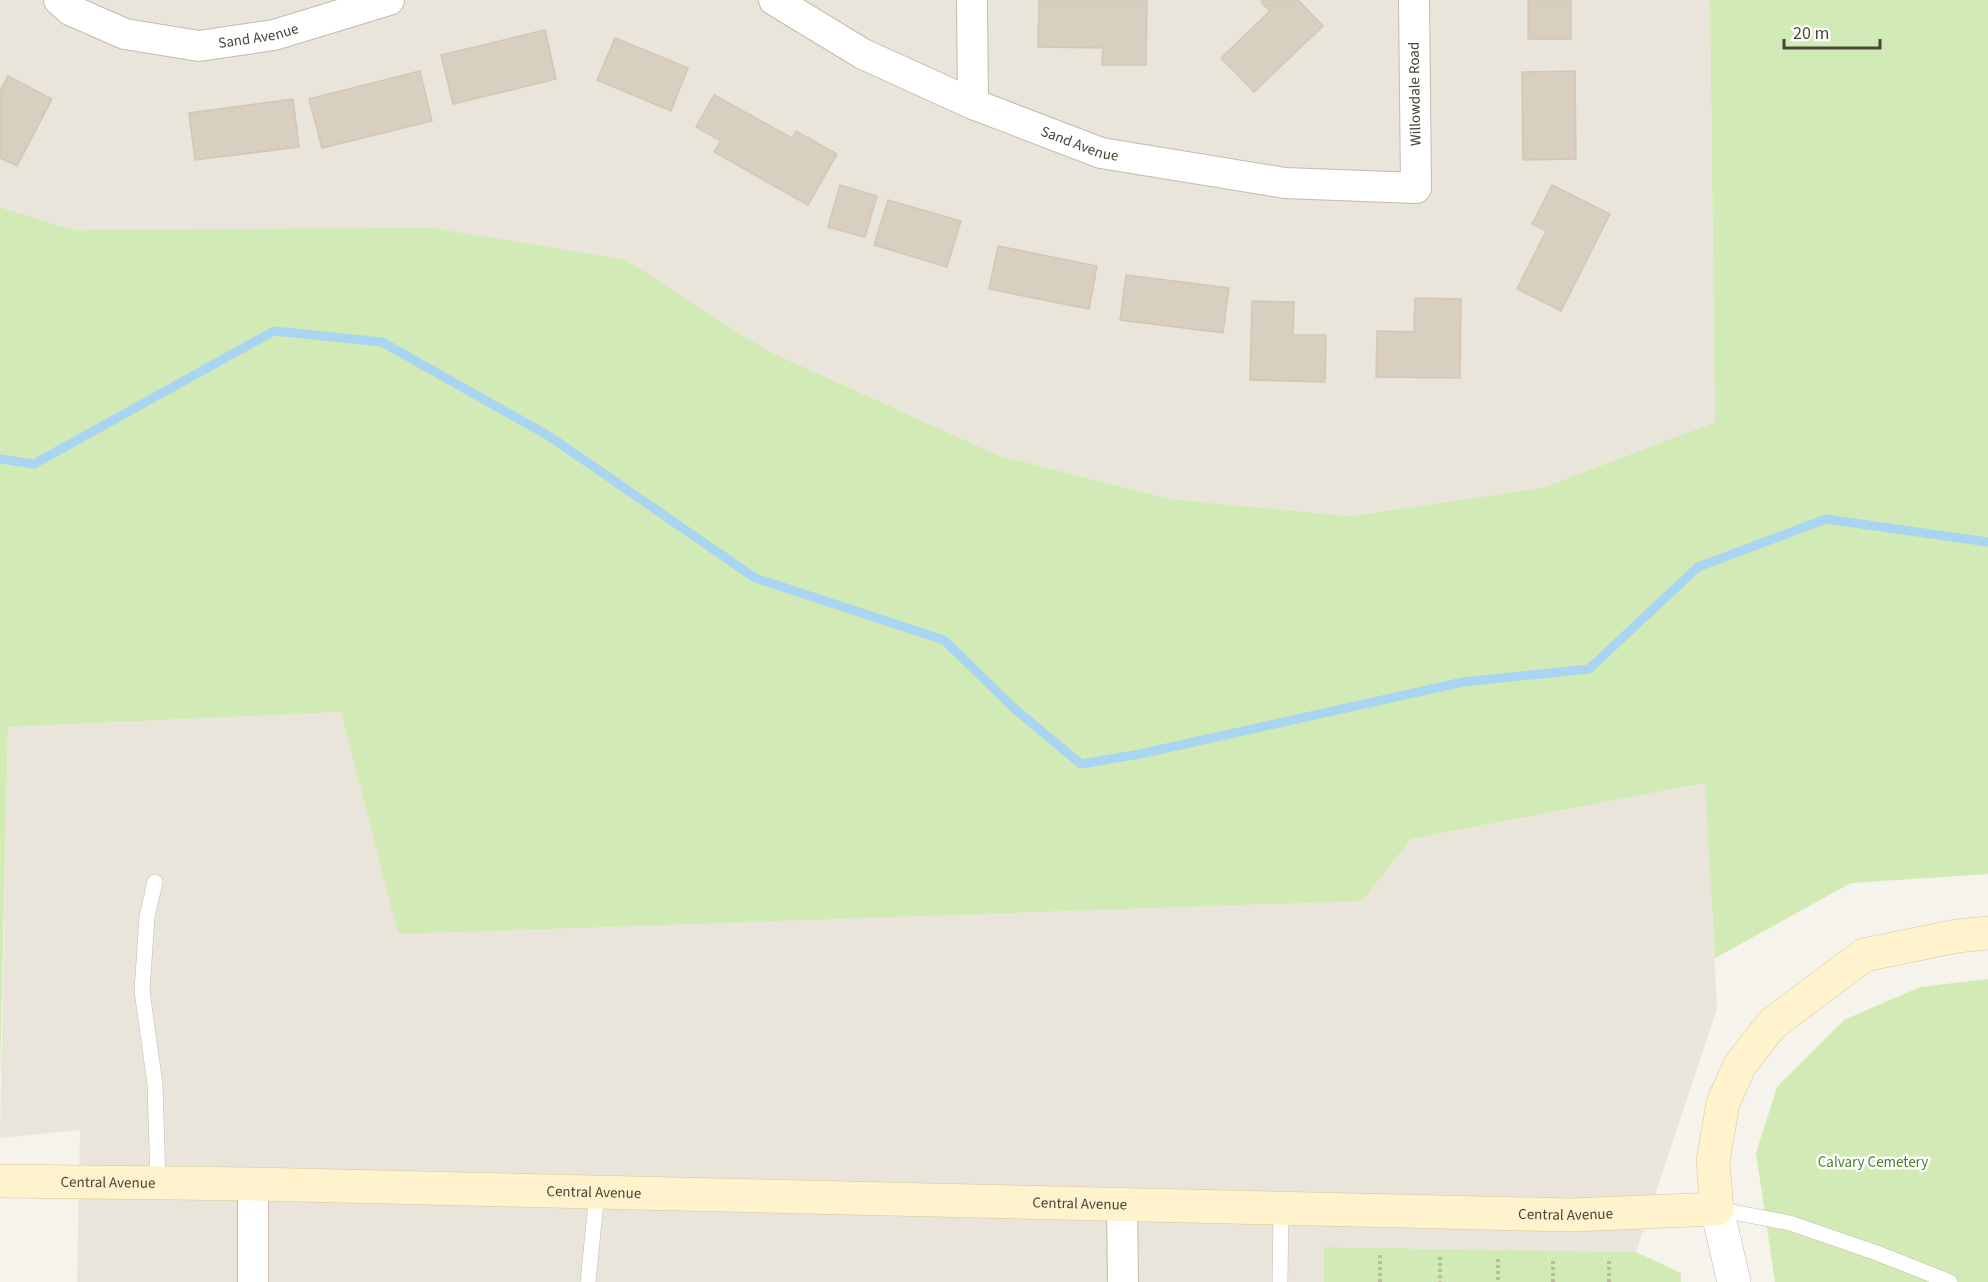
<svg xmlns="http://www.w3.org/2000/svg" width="1988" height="1282" font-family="'Source Sans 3',sans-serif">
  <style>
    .residential { fill: #eae5da }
    .green { fill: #d2eab5 }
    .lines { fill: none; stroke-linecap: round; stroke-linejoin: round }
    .stream { stroke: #a9d4f2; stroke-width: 9 }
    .building { fill: #d8cfc1; stroke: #d3c7b4; stroke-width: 1.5 }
    .service-casing { stroke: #c2bbae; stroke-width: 16 }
    .minor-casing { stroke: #c2bbae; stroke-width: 32 }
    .tertiary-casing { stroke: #c2bbae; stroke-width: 34 }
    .secondary-casing { stroke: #d6c79b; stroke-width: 34 }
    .path { stroke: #c4b79f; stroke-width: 4; stroke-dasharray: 3 3; stroke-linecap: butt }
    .service { stroke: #fff; stroke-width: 15 }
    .minor { stroke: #fff; stroke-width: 30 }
    .tertiary { stroke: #fff; stroke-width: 33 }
    .secondary { stroke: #fff3cd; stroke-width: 33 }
    .labels { text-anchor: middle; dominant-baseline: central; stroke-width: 5; stroke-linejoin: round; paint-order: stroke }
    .street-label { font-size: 15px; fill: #4b4439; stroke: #fff }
    .park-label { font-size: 15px; fill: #4a7f2a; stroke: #fff }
  </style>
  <rect width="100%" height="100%" fill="#f6f3ec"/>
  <g class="residential">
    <path d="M0 0H1710L1715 422 1542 488 1350 516 1170 499 1000 456 766 350 626 260 227 230H73L0 207Z"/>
    <path d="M341 712 398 933 1362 901 1411 839 1706 783 1717 1009 1636 1252 1324 1247V1282H77L80 1130 0 1138 8 727Z"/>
  </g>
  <g class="green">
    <path d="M1710 0H1988V874L1851 883 1715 958 1705 783 1411 839 1362 901 398 934 341 712 8 727 0 1078V207L73 230 432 228 626 260 766 350 1000 456 1170 499 1350 516 1542 488 1715 422Z"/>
    <path d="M1988 979V1282H1775L1756 1153 1777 1087 1844 1020 1920 987Z"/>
    <path d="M1324 1247 1636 1252 1681 1273V1282H1324Z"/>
  </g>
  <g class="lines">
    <path class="stream" d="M0 459 34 464 274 331 382 342 549 436 755 578 944 640 1016 710 1081 764 1140 754 1463 682 1589 669 1698 567 1826 519 1988 542"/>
  </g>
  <g class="building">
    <path d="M1039 0H1147L1146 65H1102L1103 48 1038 47Z"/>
    <path d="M1263 0H1298L1323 26 1254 92 1221 58 1270 11 1261 2Z"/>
    <rect x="1528" y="0" width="43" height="39"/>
    <path d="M545 30 556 79 453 104 441 55Z"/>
    <path d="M615 38 688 68 671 111 597 80Z"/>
    <path d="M420 71 432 121 322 148 309 99Z"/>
    <path d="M1575 71 1576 159 1523 160 1522 72Z"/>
    <path d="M8 76 52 99 17 166 0 158V91Z"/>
    <path d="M714 95 792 138 796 131 837 154 808 205 714 152 721 141 696 127Z"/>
    <path d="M293 99 299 147 195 160 189 113Z"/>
    <path d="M840 185 877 196 865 237 828 227Z"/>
    <path d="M1552 185 1610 214 1561 311 1517 289 1546 231 1532 224Z"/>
    <path d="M888 200 961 221 947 267 874 245Z"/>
    <path d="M998 246 1097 266 1089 309 989 289Z"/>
    <path d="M1126 275 1229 288 1223 333 1120 320Z"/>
    <path d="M1415 298 1461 299 1460 378 1376 377 1377 331 1414 332Z"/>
    <path d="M1252 301 1294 302 1293 335H1326L1325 382 1250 380Z"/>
  </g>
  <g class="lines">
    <g class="service-casing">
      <g id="service">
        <path d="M155 882 147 917 142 991 155 1084 158 1183"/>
        <path d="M1717 1209 1790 1223 1877 1253 1950 1282"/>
        <path d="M588 1282 597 1192"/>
        <path d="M1280 1282 1281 1208"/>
      </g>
    </g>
    <g class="minor-casing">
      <g id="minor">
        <path id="s1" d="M59 0 70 10 125 34 199 46 274 35 389 0"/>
        <path id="s2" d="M774 0 863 54 973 104 1101 153 1285 183 1416 188 1414 0"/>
        <path d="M972 0 973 104"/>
        <path d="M253 1184V1282"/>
        <path d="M1122 1204 1123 1282"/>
      </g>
    </g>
    <g class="tertiary-casing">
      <path id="tertiary" d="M1717 1209 1734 1282"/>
    </g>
    <g class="secondary-casing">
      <g id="secondary">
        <path id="s3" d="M0 1181 253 1184 1572 1215 1717 1209 1713 1161 1723 1103 1740 1065 1772 1024 1864 955 1957 936 1988 933"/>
      </g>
    </g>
    <g class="path">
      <path d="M1380 1255V1282"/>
      <path d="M1440 1257V1282"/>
      <path d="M1498 1259V1282"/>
      <path d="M1609 1261V1282"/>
      <path d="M1553 1282V1261"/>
    </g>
    <use href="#service" class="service"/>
    <use href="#minor" class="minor"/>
    <use href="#tertiary" class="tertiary"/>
    <use href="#secondary" class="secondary"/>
  </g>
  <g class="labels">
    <g class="street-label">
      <text stroke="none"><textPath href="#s1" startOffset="210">Sand Avenue</textPath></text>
      <text transform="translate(1415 94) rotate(-91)">Willowdale Road</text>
      <text stroke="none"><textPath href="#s2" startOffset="339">Sand Avenue</textPath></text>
      <text stroke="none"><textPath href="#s3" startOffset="108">Central Avenue</textPath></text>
      <text stroke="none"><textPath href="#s3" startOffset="594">Central Avenue</textPath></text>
      <text stroke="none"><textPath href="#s3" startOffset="1080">Central Avenue</textPath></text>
      <text stroke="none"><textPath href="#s3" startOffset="1566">Central Avenue</textPath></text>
    </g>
    <g class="park-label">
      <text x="1873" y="1162">Calvary Cemetery</text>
    </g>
  </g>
  <path d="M1784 39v9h96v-9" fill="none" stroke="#4b4439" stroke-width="3"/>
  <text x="1793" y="39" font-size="18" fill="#4b4439" stroke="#ffffff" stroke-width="4.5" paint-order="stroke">20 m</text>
</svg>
